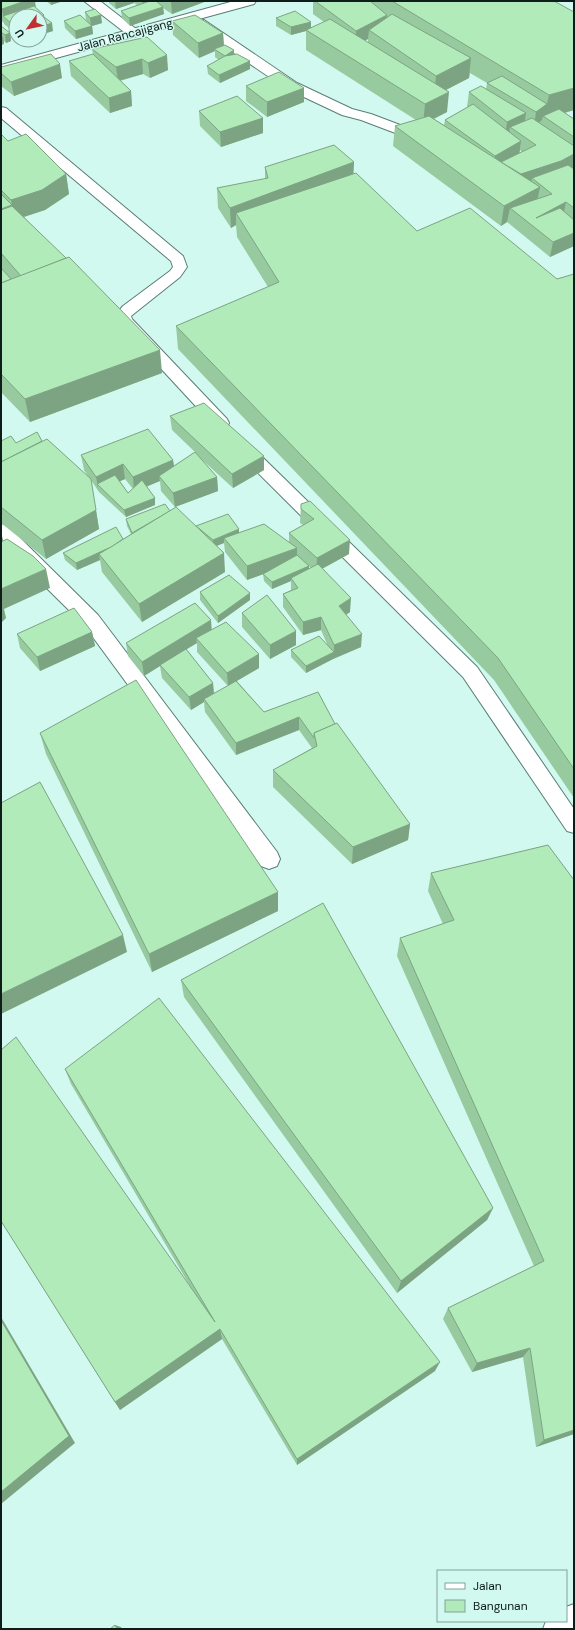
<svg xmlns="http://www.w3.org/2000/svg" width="575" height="1630" font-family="'DM Sans',sans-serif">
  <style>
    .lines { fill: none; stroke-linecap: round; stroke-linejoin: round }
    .lane-casing { stroke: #5a7e76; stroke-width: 2 }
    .street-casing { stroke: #5a7e76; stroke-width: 2 }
    .secondary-casing { stroke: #5a7e76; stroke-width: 2 }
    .lane { fill: #fff; fill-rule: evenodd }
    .street { fill: #fff; fill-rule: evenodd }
    .secondary { fill: #fff; fill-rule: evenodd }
    .wall { fill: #98caa0; fill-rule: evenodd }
    .shaded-wall { fill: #7ca482 }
    .building { fill: #b1ebba; stroke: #7ca482 }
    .labels { text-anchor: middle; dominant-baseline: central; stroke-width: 3; stroke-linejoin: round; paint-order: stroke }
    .far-street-label { font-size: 12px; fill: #0e1d1a; stroke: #d1f9f0 }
  </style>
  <rect width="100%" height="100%" fill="#d1f9f0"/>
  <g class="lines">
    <g class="lane-casing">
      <g id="lane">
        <path d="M1 107 6 108 183 256 187 267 180 277 131 316 132 319 227 419 229 423 227 427 221 429 215 427 117 321 115 315 123 306 170 271 173 267 171 261 1 118Z"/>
        <path d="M245 444 251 446 477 667 574 809V833L567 831 463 677 239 454 237 450 239 446Z"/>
      </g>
    </g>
    <g class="street-casing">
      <g id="street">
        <path d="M84 1H100L140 32 138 35H128Z"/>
        <path d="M199 19 204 20 297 83 352 109 371 114 408 128 410 131 408 134 403 135 398 134 361 120 342 115 287 89 194 26 192 23 194 20Z"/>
        <path d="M1 524 8 526 98 615 277 852 280 859 277 866 269 869 261 866 84 625 1 543Z"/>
        <path d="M574 1604V1629H543L546 1621H566V1607Z"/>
      </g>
    </g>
    <g class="secondary-casing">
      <path id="secondary" d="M234 1H256L254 4 1 73V65Z"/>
    </g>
    <use href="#lane" class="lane"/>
    <use href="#street" class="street"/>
    <use href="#secondary" class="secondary"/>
  </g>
  <g class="wall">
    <path d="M1 1H35L36 8 44 17 53 31 40 35V16H16V35L15 33 4 24V23L1 20Z"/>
    <path d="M46 1H63L51 5Z"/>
    <path d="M109 1H207L172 14 163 8 164 14 130 26 122 18 121 11 137 5 134 3 116 9 109 3Z"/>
    <path d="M313 1H554L574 110 565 113 574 119V168H573L574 169V246L550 257 507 222 501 226 393 146 395 126 416 120 306 50V31L291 35 276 26V18L311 22V28L324 22 313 14ZM368 39V43L365 40ZM470 73 487 83 486 89 469 92 467 107H468L445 120 444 125 434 119 447 112 446 90 469 78ZM520 150 522 152 519 153Z"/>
    <path d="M85 12 102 23 92 26 93 34 76 39 65 28 64 21 88 22 86 20Z"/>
    <path d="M172 21 223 33 224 46 234 55 250 61V69L220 83 208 74 207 66 219 60 215 57V51L199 58 173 35Z"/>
    <path d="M1 26 10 33 11 41 6 43 4 41V44L1 45Z"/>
    <path d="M147 37 168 70 150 78 143 74 120 81 131 91 132 106 110 113 71 76 69 61 93 54 92 49Z"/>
    <path d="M1 67 62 78 14 96 1 86Z"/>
    <path d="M246 86 304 88V102L267 117 246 101Z"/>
    <path d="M199 111 263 118V133L221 147 200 126Z"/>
    <path d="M1 134 8 141 66 174 69 194 45 210 24 217 162 373 30 422 1 392Z"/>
    <path d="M354 162 353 174 417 231 557 279 574 274V798L494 680 178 349 176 326 268 287 237 237 236 225 231 228 218 208 217 188 265 179V167Z"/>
    <path d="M170 416 264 456V470L233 488 198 456 217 477 218 491 175 507 161 491 160 481 146 486 155 498V505L126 517 99 492 91 480 99 529 46 559 1 523V434L2 440 16 443 42 441 89 478 84 470 81 455 173 460 174 466 195 452 172 430ZM125 479 133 489 128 493 120 481Z"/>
    <path d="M301 504 349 554 322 569 350 612 346 615 361 647 333 659 306 673 291 657V650L327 644 321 630 303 635 283 607V594L291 590V581L272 589 264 581 263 574 247 580 225 552 224 543 217 546 225 572 142 622 102 572 100 560 77 570 65 560 63 553 123 539 131 534 127 526 126 519 170 511 196 526 239 532 289 542V533L303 525 300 523ZM297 555 311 568 309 569V566Z"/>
    <path d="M200 592 250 600 218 623 200 600Z"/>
    <path d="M242 613 296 645 270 659 242 627Z"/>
    <path d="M211 630 259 668 237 681 264 712 318 692 335 724 410 824 408 840 352 864 273 787V770L312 748 299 730 236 755 205 712 204 702 191 710 162 678 160 666 144 676 128 656 126 643ZM197 643V652L228 686 214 693 213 683 186 649Z"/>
    <path d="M92 632 95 646 40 671 20 648 17 634Z"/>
    <path d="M40 733 278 911 152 972 46 754Z"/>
    <path d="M548 845 574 1434 536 1447 523 1357 472 1372 443 1319 448 1308 534 1266 397 956 400 938 443 924 428 891 431 873Z"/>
    <path d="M181 980 493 1208 487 1220 397 1293 184 997Z"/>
    <path d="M65 1069 435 1371 297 1465 222 1339 120 1410 1 1221 190 1286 71 1084Z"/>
  </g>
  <g class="shaded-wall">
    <path d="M25 1H35L36 12 3 16 2 9Z"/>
    <path d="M50 1H63L51 5Z"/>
    <path d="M115 1H134V3L116 9Z"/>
    <path d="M145 1H152L143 10 142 2Z"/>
    <path d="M171 1H207L172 14Z"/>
    <path d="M163 7 164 14 130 26 129 18Z"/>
    <path d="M44 15 45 23 40 25V16Z"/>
    <path d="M101 15 102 23 92 26 93 34 76 39 75 31 91 26 90 18Z"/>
    <path d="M387 15 386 30H369L368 39 355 46 356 31Z"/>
    <path d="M311 22V30H306V31L291 35V27Z"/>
    <path d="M52 23 53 31 40 35V27Z"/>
    <path d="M13 25H16V29L14 27 15 33Z"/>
    <path d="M10 33 11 41 6 43 5 35Z"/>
    <path d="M223 33 224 48 214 49 215 51 199 58 198 43Z"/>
    <path d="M3 36 4 44 1 45V37Z"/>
    <path d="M234 50V58L225 56Z"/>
    <path d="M167 55 168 70 150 78 148 63Z"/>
    <path d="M471 58 469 78 434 96 436 76Z"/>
    <path d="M142 59 143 74 118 81 116 67Z"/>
    <path d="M250 61V69L220 83 219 75Z"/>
    <path d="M60 64 62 78 14 96 11 82Z"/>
    <path d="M304 88V102L267 117V102Z"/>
    <path d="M574 88V110L545 118 543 116 542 120 534 127 536 112 547 104 549 95Z"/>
    <path d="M131 91 132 106 110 113 109 98Z"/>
    <path d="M449 92 447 112 423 124 425 104Z"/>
    <path d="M526 113 524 128 510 127 509 135 505 136 507 122Z"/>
    <path d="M263 118V133L221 147 220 132Z"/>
    <path d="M521 141 519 156 493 171 495 156Z"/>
    <path d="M574 154V168L558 176 532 178 531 185 518 175Z"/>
    <path d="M354 162 353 182 236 213V225L231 228 230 208Z"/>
    <path d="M66 174 69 194 45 210 14 220 1 225V209L12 205 11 200Z"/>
    <path d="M540 187 536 207 510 208 507 222 501 226 504 206Z"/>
    <path d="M566 202 563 217 536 218Z"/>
    <path d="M574 233V246L550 257 553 242Z"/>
    <path d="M160 350 162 373 30 422 25 399Z"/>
    <path d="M264 456V470L233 488 232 474Z"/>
    <path d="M173 460 175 474 159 476 160 481 134 492 133 477Z"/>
    <path d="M123 464 125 479 103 489 97 484 99 492 96 477Z"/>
    <path d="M217 477 218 491 175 507 173 493Z"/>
    <path d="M155 498V505L126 517 124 510Z"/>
    <path d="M96 510 99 529 46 559 42 540Z"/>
    <path d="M239 529V537L224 538V543L213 547V540Z"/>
    <path d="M1 536H2L8 558 1 561Z"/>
    <path d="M124 540 99 554 100 560 77 570 76 563Z"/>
    <path d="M350 540 349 554 316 572 317 558Z"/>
    <path d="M297 548V562L247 580V566Z"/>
    <path d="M224 553 225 572 142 622 139 604Z"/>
    <path d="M309 566V574L291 578V581L272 589V582Z"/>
    <path d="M46 569 50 588 4 609 6 618 1 623V589Z"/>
    <path d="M250 593V600L218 623V616Z"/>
    <path d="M351 598 350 612 338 620 339 606Z"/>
    <path d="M321 617V630L303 635V622Z"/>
    <path d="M211 620 212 633 196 638 197 643 161 665H160V666L144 676 142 662Z"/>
    <path d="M296 631V645L270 659V645Z"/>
    <path d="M92 632 95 646 40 671 37 657Z"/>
    <path d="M362 634 361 647 333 659 306 673V666L334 652V645Z"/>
    <path d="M259 654V668L228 686 227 673Z"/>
    <path d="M213 683 214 696 204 699V702L191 710 189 697Z"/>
    <path d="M299 717V730L236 755V743Z"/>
    <path d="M410 824 408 840 352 864 353 847Z"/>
    <path d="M278 892V911L152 972 149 954Z"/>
    <path d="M123 935 127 952 1 1014V994Z"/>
    <path d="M493 1208 487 1220 397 1293 401 1281Z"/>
    <path d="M1 1317 75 1443 1 1504Z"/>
    <path d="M220 1329 222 1339 120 1410 115 1402Z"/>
    <path d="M530 1348 523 1357 472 1372 477 1363Z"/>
    <path d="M440 1362 435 1371 297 1465V1459Z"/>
    <path d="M574 1430V1434L536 1447 544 1440Z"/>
    <path d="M115 1625 121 1627 122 1629H117Z"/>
  </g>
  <g class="building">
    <path d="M1 1H25L2 9 1 8Z"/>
    <path d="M150 1H156L163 7 129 18 121 11Z"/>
    <path d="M315 1H370L387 15 356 31Z"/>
    <path d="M392 1H554L574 12V88L549 95Z"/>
    <path d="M34 6 44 15 40 16H16V25H13L3 16Z"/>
    <path d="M95 9 101 15 90 18 85 12Z"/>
    <path d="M295 11 311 22 291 27 276 18Z"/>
    <path d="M392 14 471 58 436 76 369 30Z"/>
    <path d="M80 15 92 26 75 31 64 21Z"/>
    <path d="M195 15 223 33 198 43 172 21Z"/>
    <path d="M44 17 52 23 40 27V18Z"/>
    <path d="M330 19 449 92 425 104 306 30Z"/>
    <path d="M1 26 10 33 5 35 1 32Z"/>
    <path d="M147 37 167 55 148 63 142 59 116 67 92 49Z"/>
    <path d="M225 45 234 50 225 56 214 49Z"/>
    <path d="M51 54 60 64 11 82 1 73V67Z"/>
    <path d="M93 54 131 91 109 98 69 61Z"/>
    <path d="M237 54 250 61 219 75 207 66 225 56Z"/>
    <path d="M279 72 304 88 267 102 246 86Z"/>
    <path d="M502 76 547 104 536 112 487 83Z"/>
    <path d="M481 86 526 113 507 122 469 92Z"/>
    <path d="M237 96 263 118 220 132 199 111Z"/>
    <path d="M473 104 521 141 495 156 445 120Z"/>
    <path d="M559 109 574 119V137L543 116Z"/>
    <path d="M429 116 540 187 504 206 395 126Z"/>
    <path d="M532 118 574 146V154L561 161 521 174 501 162 536 145 510 127Z"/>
    <path d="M1 134 8 141 26 134 66 174 42 190 11 200 1 190Z"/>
    <path d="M334 145 354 162 230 208 217 188 268 178 265 167Z"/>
    <path d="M568 165 574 169V208L566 202 536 218 560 208 574 220V233L553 242 510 208 552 194 532 178Z"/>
    <path d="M356 173 417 231 470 208 557 279 574 274V769L498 658 176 326 279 282 236 213Z"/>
    <path d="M1 194 12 205 1 209Z"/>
    <path d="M12 206 66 258 21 276 1 253V210Z"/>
    <path d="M69 257 160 350 25 399 1 374V283Z"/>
    <path d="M1 268 11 279 1 283Z"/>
    <path d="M204 403 264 456 232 474 170 416Z"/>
    <path d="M148 429 173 460 133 477 123 464 96 477 81 455Z"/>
    <path d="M37 432 42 441 1 462V441L11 436 16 443Z"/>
    <path d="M47 439 91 479 96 510 42 540 1 507V462Z"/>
    <path d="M195 452 217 477 173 493 159 476Z"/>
    <path d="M115 475 128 493 142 480 155 498 124 510 97 484Z"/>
    <path d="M310 501 350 540 317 558 289 533 314 519 301 509V504Z"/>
    <path d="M165 504 170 511 132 533 126 519Z"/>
    <path d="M176 507 224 553 139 604 99 554Z"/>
    <path d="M228 514 239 529 213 540 196 526Z"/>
    <path d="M264 524 297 548 247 566 224 538Z"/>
    <path d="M116 527 123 539 111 547 76 563 63 553Z"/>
    <path d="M7 539 33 556 46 569 1 589V542Z"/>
    <path d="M297 555 309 566 272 582 263 574Z"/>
    <path d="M318 564 351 598 339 606 362 634 334 645 321 617 303 622 283 594 298 588 291 578Z"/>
    <path d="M229 575 250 593 218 616 200 592Z"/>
    <path d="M267 595 296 631 270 645 242 613Z"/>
    <path d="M195 603 211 620 142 662 126 643Z"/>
    <path d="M74 608 92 632 37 657 17 634Z"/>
    <path d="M226 622 259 654 227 673 196 638Z"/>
    <path d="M319 636 334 652 306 666 291 650Z"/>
    <path d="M186 649 213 683 189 697 160 665Z"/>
    <path d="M136 680 278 892 149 954 40 733Z"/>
    <path d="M236 681 264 712 318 692 335 724 314 733V738L299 717 236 743 204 699Z"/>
    <path d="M337 723 410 824 353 847 273 770 317 746 314 733Z"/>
    <path d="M40 782 123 935 1 994V803Z"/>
    <path d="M548 845 574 880V1430L544 1440 530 1348 477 1363 448 1308 544 1261 400 938 454 920 431 873Z"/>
    <path d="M323 903 493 1208 401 1281 181 980Z"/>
    <path d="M159 998 440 1362 297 1459 220 1329 115 1402 1 1221V1050L16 1037 215 1322 65 1069Z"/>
    <path d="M1 1320 69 1436 1 1492Z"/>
    <path d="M115 1625 117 1629H110Z"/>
  </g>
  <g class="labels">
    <g class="far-street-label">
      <text transform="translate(125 35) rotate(-15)">Jalan Rancajigang</text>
    </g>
  </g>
  <rect width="575" height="1630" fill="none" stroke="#0e1d1a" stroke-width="4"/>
  <rect x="437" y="1570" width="130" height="52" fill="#d1f9f0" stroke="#83a19a"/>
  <rect x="445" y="1583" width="20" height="6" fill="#ffffff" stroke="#83a19a"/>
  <text x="473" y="1590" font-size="12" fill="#0e1d1a">Jalan</text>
  <rect x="445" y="1600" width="20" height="12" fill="#b1ebba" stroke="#83a19a"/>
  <text x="473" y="1610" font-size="12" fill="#0e1d1a">Bangunan</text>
  <g transform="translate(28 28) rotate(237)"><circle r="19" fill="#d1f9f0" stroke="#83a19a"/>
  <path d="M0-3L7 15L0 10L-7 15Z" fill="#bf3033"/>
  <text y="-6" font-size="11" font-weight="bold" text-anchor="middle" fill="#0e1d1a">U</text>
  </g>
</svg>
